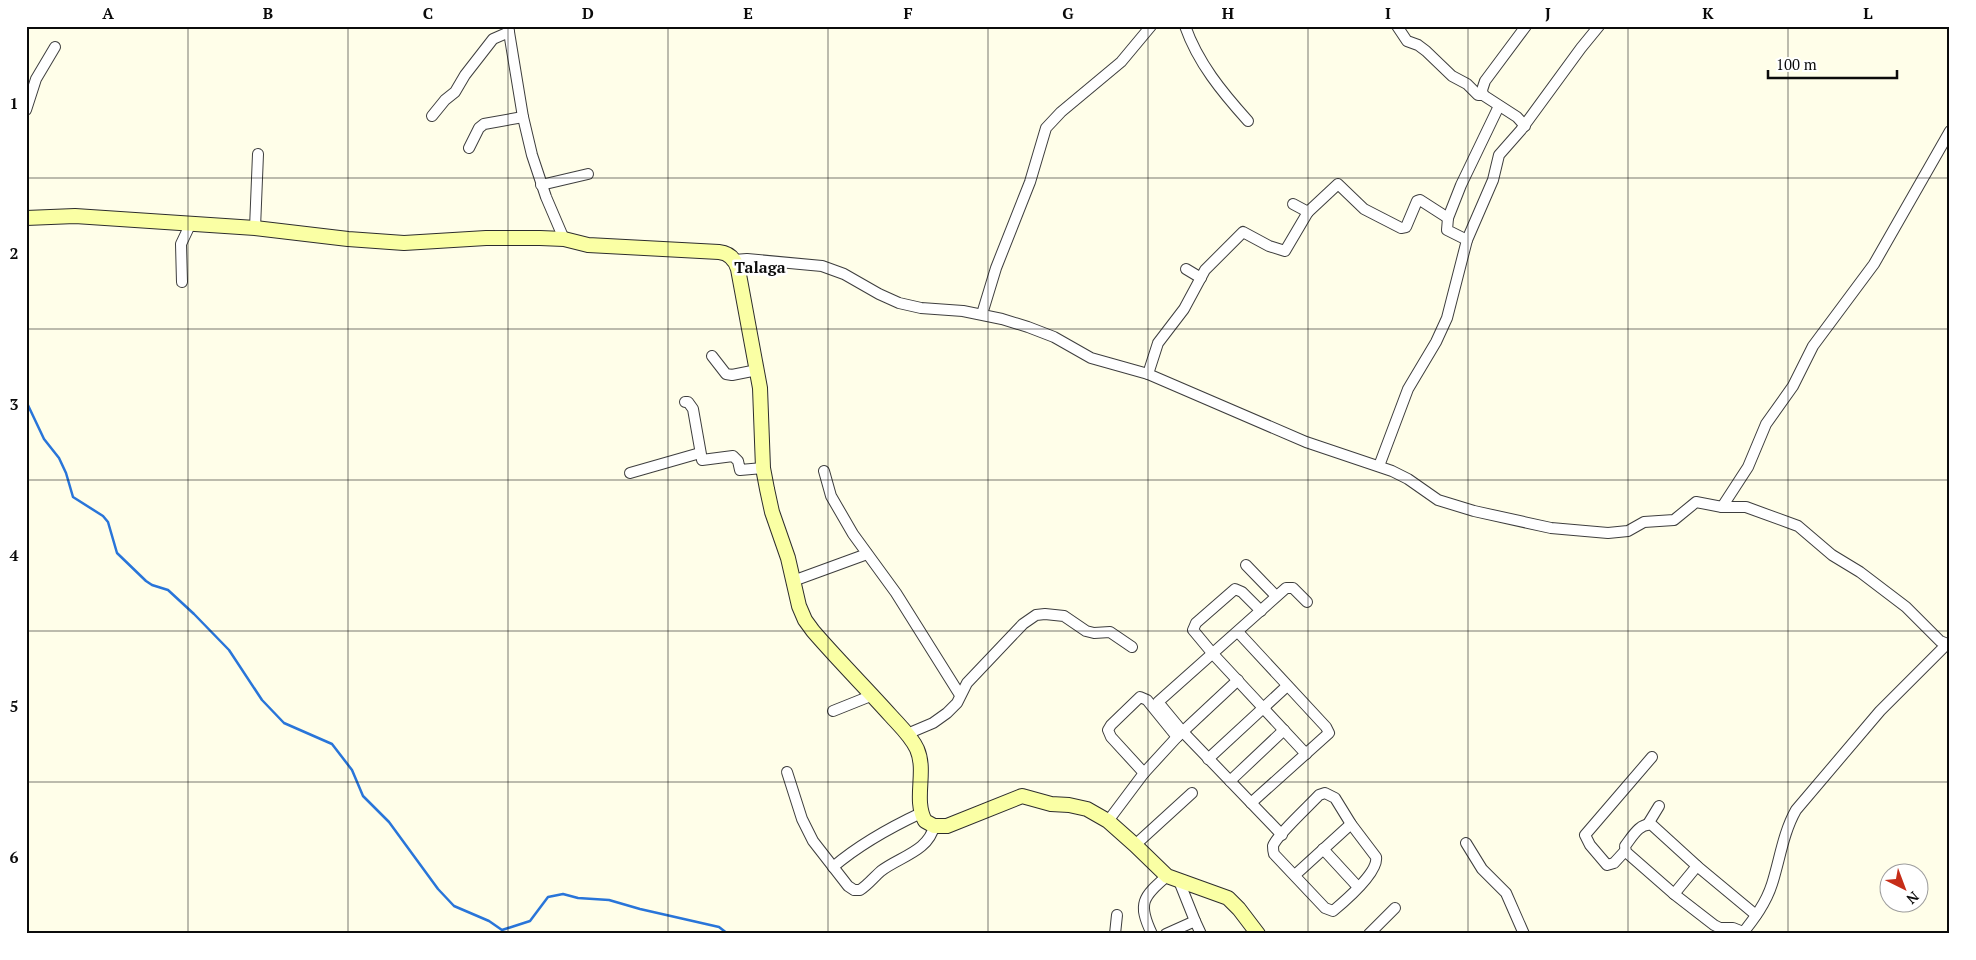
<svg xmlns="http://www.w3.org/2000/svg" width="1976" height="960" font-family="'PT Serif',serif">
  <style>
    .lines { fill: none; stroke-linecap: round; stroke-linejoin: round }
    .stream { stroke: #2975d9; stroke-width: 2.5 }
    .street-casing { stroke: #3e3e3e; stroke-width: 12 }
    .secondary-casing { stroke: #2d2d2d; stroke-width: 16 }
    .street { stroke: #fff; stroke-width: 10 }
    .secondary { stroke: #faffa4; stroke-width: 14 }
    .grid { fill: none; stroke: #0b0b0b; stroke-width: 1; stroke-opacity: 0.55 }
    .labels { text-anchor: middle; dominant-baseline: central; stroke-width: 5; stroke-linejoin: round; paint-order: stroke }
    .quarter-label { font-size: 16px; font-weight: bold; fill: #0b0b0b; stroke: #fff }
    .neatline { fill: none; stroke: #0b0b0b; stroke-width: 2 }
    .grid-label { font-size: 16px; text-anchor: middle; font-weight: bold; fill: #0b0b0b }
  </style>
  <rect width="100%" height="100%" fill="#fffee9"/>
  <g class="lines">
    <path class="stream" d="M26 401 44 439 59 458 66 473 73 497 103 516 108 522 117 553 146 581 152 585 168 590 194 614 229 650 262 700 284 723 332 744 352 770 363 796 389 822 438 889 454 906 489 921 502 930 530 921 548 897 563 894 578 898 609 900 640 909 719 927 728 934"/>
    <g class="street-casing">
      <g id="street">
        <path d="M508 26 523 117 532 155 546 197 564 239"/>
        <path d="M1185 26C1198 63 1222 92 1248 121"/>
        <path d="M1397 26 1407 41 1418 45 1426 51 1452 76 1467 84 1478 95H1483L1517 117 1525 126"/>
        <path d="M1483 95 1482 90 1485 81 1526 26"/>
        <path d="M26 110 36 79 55 47"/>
        <path d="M432 116 445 100 455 92 465 75 493 39 509 32"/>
        <path d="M469 148 479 128 484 124 523 117"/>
        <path d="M541 185 588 174"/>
        <path d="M1293 204 1308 212 1338 184 1364 209 1401 228 1406 227 1417 201 1420 200 1448 218"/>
        <path d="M255 228 258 154"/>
        <path d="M1467 240 1447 230 1448 218 1461 185 1499 106"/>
        <path d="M734 260 747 259 822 266 844 274 879 294 899 303 921 308 963 311 1002 319 1028 327 1054 337 1091 358 1148 374 1306 442 1392 471 1408 479 1438 500 1474 511 1551 528 1608 533 1628 531 1644 522 1674 520 1696 502 1722 507H1746L1798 526 1832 555 1860 572 1906 607 1940 641 1950 645"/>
        <path d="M1186 269 1201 278"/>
        <path d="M182 282 181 244 190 225"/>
        <path d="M982 314 996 268 1030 182 1046 128 1061 112 1121 62 1151 26"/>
        <path d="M712 356 726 374 732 375 757 370"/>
        <path d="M1148 374 1158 343 1184 309 1205 270 1243 232 1269 246 1285 251 1308 212"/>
        <path d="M685 402H688L693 409 702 460 733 456 738 461 740 470 763 468"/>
        <path d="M1379 466 1408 389 1436 342 1447 318 1467 240 1493 180 1499 155 1521 130 1581 48 1599 26"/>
        <path d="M824 471 831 496 853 534 896 593 960 695"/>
        <path d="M630 473 700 453"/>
        <path d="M1722 507 1748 467 1766 424 1793 386 1813 346 1874 264 1950 131"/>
        <path d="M1246 565 1276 596"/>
        <path d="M793 581 867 554"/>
        <path d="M1261 611 1242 592 1235 589 1196 623 1193 630 1213 654 1306 754"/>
        <path d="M1238 632 1326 727 1329 733 1251 803"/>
        <path d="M833 711 873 695"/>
        <path d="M907 734 933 723 947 713 957 703 967 683 1023 624 1036 615 1045 614 1064 616 1086 631 1094 633 1110 632 1132 647"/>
        <path d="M1208 759 1287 686"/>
        <path d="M787 772 802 819 813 841 848 886 854 890H860C868 885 874 877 881 871 899 857 929 851 934 826"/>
        <path d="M1144 773 1111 737 1108 730 1111 725 1140 697 1147 700 1177 737"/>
        <path d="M1230 781 1284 730"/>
        <path d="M1325 793 1335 798 1351 824 1376 857C1379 872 1345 901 1333 911L1325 908 1274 854C1273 851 1273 850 1273 846 1276 836 1310 805 1319 795Z"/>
        <path d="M1108 821 1144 773 1177 737 1238 680"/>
        <path d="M1648 824 1659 806"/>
        <path d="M1282 835 1182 731 1158 702 1286 588H1293L1307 602"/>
        <path d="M1466 843 1482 869 1506 893 1524 934"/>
        <path d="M1135 845 1192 793"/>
        <path d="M1323 849 1358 887"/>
        <path d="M1625 851 1614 863 1607 865 1590 845 1585 835 1652 757"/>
        <path d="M833 867C860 844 889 828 921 813"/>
        <path d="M1295 875 1351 824"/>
        <path d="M1179 881 1195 921"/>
        <path d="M1674 894 1697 866"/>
        <path d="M1743 932 1733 928H1720L1714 925 1674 894 1626 852 1625 846C1632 837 1640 822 1652 825L1697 866 1756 915"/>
        <path d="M1115 934 1117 915"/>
        <path d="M1152 934C1137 903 1143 897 1167 876"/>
        <path d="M1166 934 1195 921 1201 934"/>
        <path d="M1369 934 1395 908"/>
        <path d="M1742 934C1754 919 1766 903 1772 884 1780 859 1783 833 1796 810L1880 711 1946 645"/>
      </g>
    </g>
    <g class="secondary-casing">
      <path id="secondary" d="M26 218 75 216 255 228 348 239 404 243 486 238H540L564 239 588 245 719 252C729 253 735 259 738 269L760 388 763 468 767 489 772 512 788 558 799 606 805 620 813 631C838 660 865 687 891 716 900 726 911 736 917 749 927 772 913 799 925 821L934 826H947L1022 796 1051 804 1069 805 1087 809 1108 821 1135 845 1167 876 1228 898 1239 909 1258 934"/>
    </g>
    <use href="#street" class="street"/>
    <use href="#secondary" class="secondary"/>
  </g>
  <path class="grid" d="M188 26V934M348 26V934M508 26V934M668 26V934M828 26V934M988 26V934M1148 26V934M1308 26V934M1468 26V934M1628 26V934M1788 26V934M26 178H1950M26 329H1950M26 480H1950M26 631H1950M26 782H1950"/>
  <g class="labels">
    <g class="quarter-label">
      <text x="760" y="267">Talaga</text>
    </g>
  </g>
  <rect width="1976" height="960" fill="none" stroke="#ffffff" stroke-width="55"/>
  <g transform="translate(1904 888) rotate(138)"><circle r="24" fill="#ffffff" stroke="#9d9d9d"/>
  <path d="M0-4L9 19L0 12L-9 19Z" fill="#c62d18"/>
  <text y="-8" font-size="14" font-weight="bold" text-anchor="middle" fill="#0b0b0b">N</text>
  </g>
  <path d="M1768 70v8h129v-8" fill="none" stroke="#0b0b0b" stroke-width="2.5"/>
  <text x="1776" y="70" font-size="15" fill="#0b0b0b" stroke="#ffffff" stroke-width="4" paint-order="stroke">100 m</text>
  <rect x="28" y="28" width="1920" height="904" class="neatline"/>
  <g class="grid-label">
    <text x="108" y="19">A</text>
    <text x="268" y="19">B</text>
    <text x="428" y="19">C</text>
    <text x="588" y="19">D</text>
    <text x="748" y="19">E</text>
    <text x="908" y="19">F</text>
    <text x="1068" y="19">G</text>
    <text x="1228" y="19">H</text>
    <text x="1388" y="19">I</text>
    <text x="1548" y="19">J</text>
    <text x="1708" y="19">K</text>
    <text x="1868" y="19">L</text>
    <text x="14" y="109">1</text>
    <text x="14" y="259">2</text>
    <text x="14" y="410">3</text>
    <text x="14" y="561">4</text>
    <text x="14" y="712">5</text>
    <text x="14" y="863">6</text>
  </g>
</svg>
